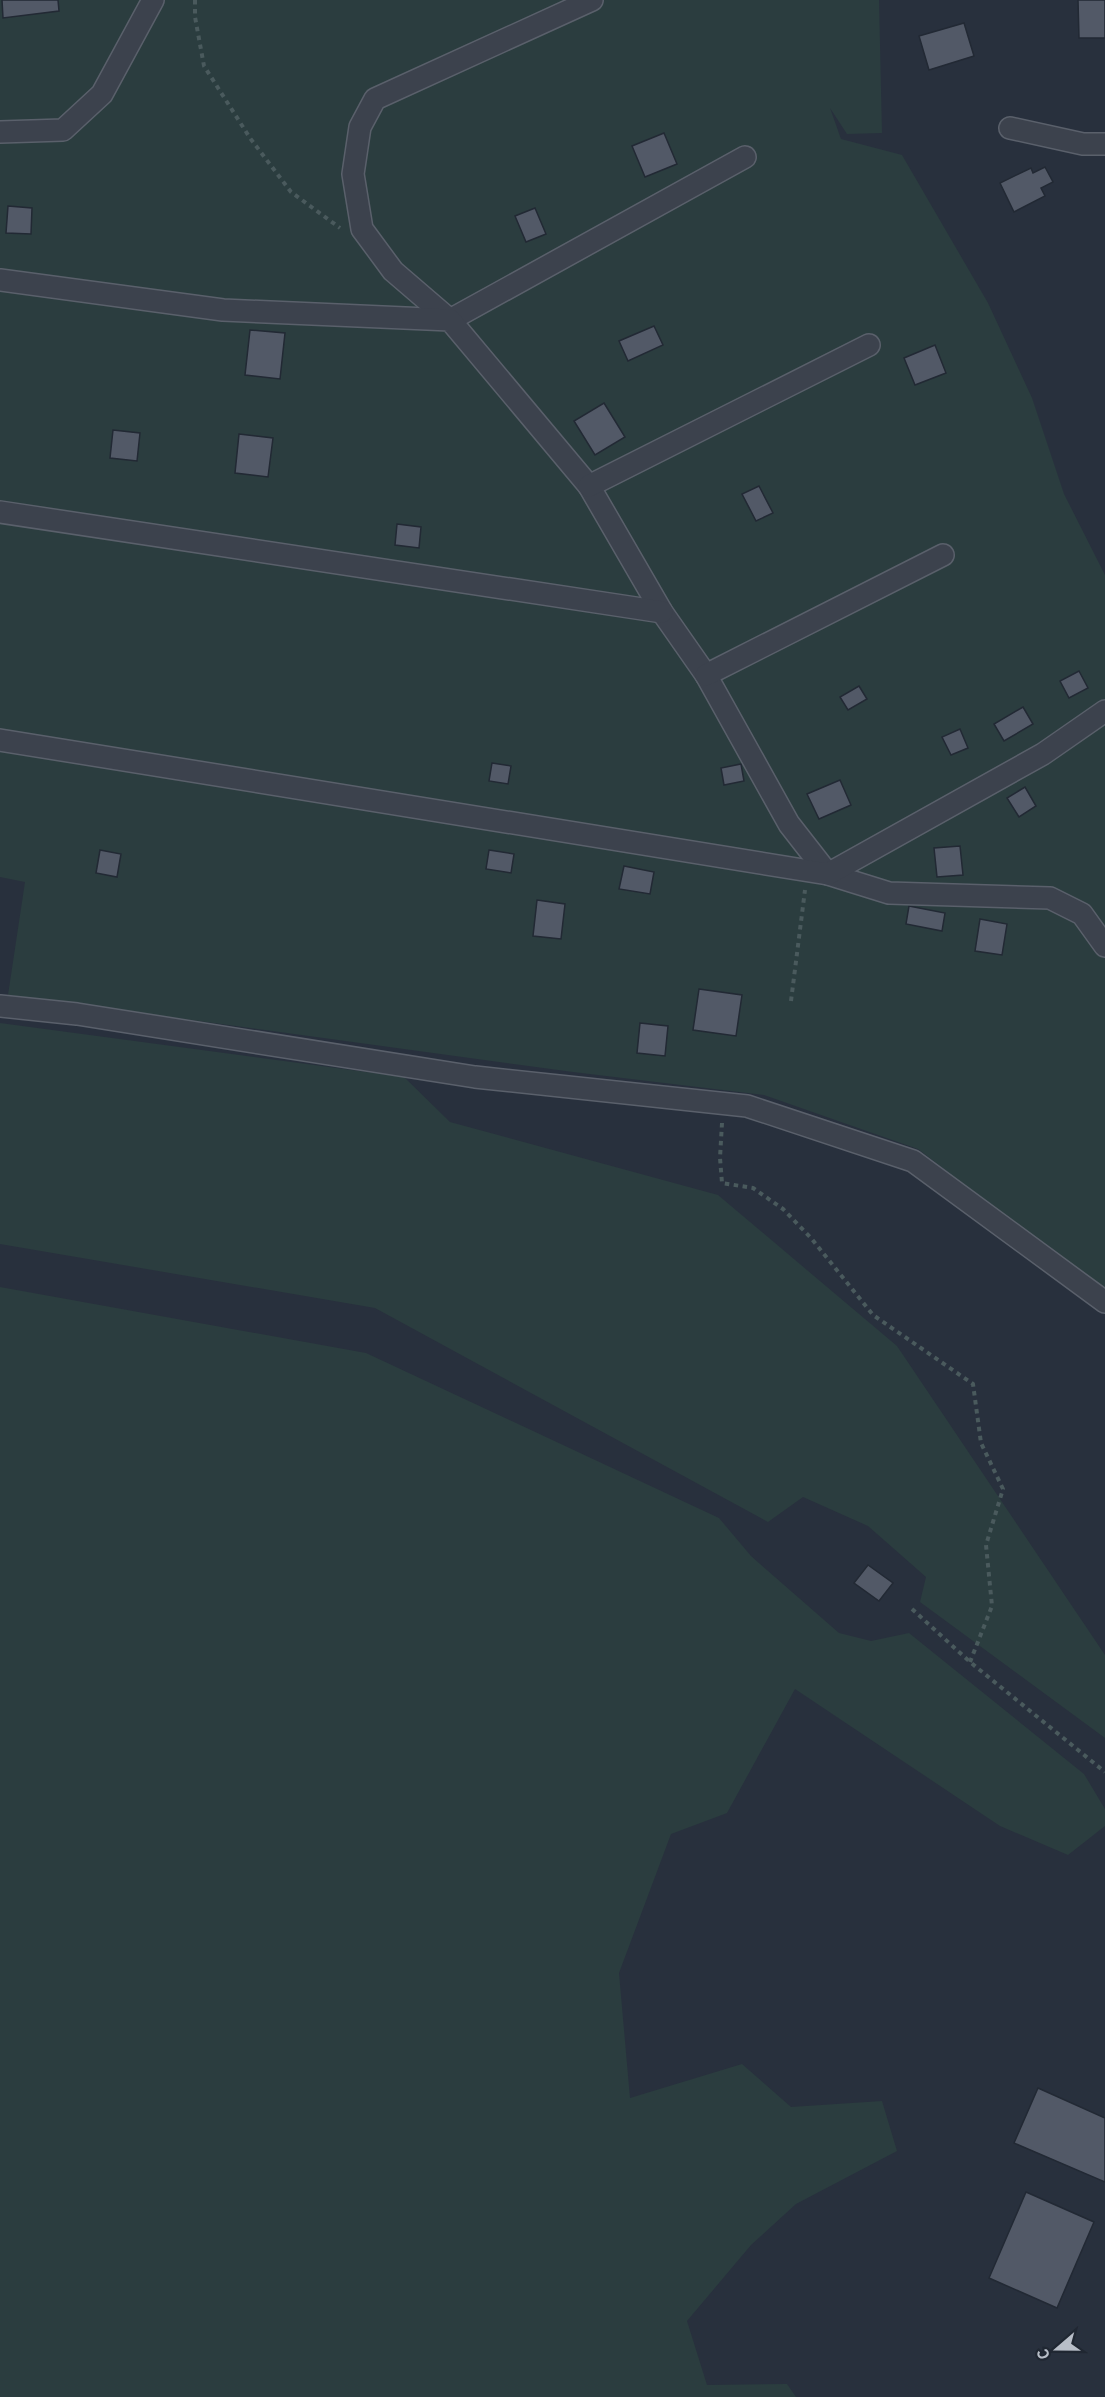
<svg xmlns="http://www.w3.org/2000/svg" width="1105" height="2397" font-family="Overpass,sans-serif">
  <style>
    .green { fill: #2b3d3f }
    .building { fill: #525967; stroke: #222934; stroke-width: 1.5 }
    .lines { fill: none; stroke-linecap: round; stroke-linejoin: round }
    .minor-casing { stroke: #5a606b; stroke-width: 24 }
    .path { stroke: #4a5a5d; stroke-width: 4; stroke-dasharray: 4.5 4.5; stroke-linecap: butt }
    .minor { stroke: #3c424d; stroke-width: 21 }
  </style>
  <rect width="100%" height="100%" fill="#28303d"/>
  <g class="green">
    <path d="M0 0H879L882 133 847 134 830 108 841 139 902 155 988 303 1032 398 1064 494 1105 575V1293L918 1149 764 1095 573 1072 8 995 25 882 0 877Z"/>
    <path d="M0 1023 404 1077 450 1122 718 1195 897 1346 1105 1655V1738L920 1602 926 1577 868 1526 803 1497 768 1522 375 1308 0 1244Z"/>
    <path d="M0 1287 366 1353 719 1518 751 1556 839 1633 871 1641 909 1633 1084 1774 1105 1809V1826L1068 1855 1000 1826 795 1689 727 1813 671 1834 619 1973 630 2098 742 2064 791 2107 882 2101 897 2151 796 2204 751 2245 687 2321 707 2385 787 2384 796 2397H0Z"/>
  </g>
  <g class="building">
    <path d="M2 0H58L59 11 3 18Z"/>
    <path d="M1078 0H1105V38H1079Z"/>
    <path d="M964 23 974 56 929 70 919 36Z"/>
    <path d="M664 133 677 164 645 177 632 146Z"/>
    <path d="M1045 167 1053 182 1041 188 1045 196 1014 212 1000 183 1031 168 1033 173Z"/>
    <path d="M8 206 32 208 31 234 6 233Z"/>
    <path d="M535 208 546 234 526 242 515 216Z"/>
    <path d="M654 326 663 345 628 361 619 341Z"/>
    <path d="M250 330 285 333 280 379 245 375Z"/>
    <path d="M935 345 946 373 915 385 904 358Z"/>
    <path d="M604 403 625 437 595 455 574 421Z"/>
    <path d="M113 430 140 433 137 461 110 458Z"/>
    <path d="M239 434 273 438 268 477 235 473Z"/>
    <path d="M759 486 773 513 756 521 742 494Z"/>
    <path d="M397 524 421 527 419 548 395 545Z"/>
    <path d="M1079 671 1088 688 1069 698 1060 681Z"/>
    <path d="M859 686 867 699 848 710 840 697Z"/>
    <path d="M1023 707 1033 724 1004 741 994 724Z"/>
    <path d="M960 729 968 748 951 755 942 737Z"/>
    <path d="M492 763 511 766 508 784 489 781Z"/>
    <path d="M741 764 744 781 724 785 721 768Z"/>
    <path d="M840 780 851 805 819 819 807 794Z"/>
    <path d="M1025 787 1036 806 1019 817 1007 798Z"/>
    <path d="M960 846 963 875 937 877 934 848Z"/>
    <path d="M100 850 121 854 117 877 96 873Z"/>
    <path d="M489 850 514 854 511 873 486 869Z"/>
    <path d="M624 866 654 872 650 894 619 889Z"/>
    <path d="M537 900 565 904 561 939 533 936Z"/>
    <path d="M909 906 945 913 942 931 906 924Z"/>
    <path d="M980 919 1007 924 1002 955 975 951Z"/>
    <path d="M699 989 742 995 736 1036 693 1030Z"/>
    <path d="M640 1023 668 1026 665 1056 637 1053Z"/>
    <path d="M868 1565 893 1583 879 1601 854 1583Z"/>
    <path d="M1038 2088 1105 2118V2182L1014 2143Z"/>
    <path d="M1026 2192 1094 2222 1057 2308 989 2278Z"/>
  </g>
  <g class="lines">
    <g class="minor-casing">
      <g id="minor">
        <path d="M592 0 375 99 360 127 353 174 362 229 393 271 450 320 745 157"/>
        <path d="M1010 128 1083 144H1105"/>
        <path d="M0 132 63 130 102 94 153 0"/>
        <path d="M0 280 223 310 450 320 589 486 662 612 706 675 789 824 828 874 889 893 1050 898 1082 914 1105 946"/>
        <path d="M589 486 869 345"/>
        <path d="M0 512 662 612"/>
        <path d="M706 675 943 555"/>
        <path d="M0 740 828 874 1043 754 1105 711"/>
        <path d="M0 1006 77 1014 475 1077 747 1106 913 1161 1105 1302"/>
      </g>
    </g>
    <g class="path">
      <path d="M195 0V17L204 66 250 138 291 192 340 228"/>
      <path d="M791 1001 805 890"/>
      <path d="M722 1123 720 1158 722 1183 753 1188 783 1209 811 1238 873 1315 973 1384 981 1443 1003 1489 986 1545 992 1606 970 1662"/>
      <path d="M912 1609 970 1662 1105 1772"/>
    </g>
    <use href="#minor" class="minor"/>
  </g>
  <g transform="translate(1057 2349) rotate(250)" stroke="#202732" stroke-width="4.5" paint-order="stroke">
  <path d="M0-4.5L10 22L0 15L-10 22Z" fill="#b8bec8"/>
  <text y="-9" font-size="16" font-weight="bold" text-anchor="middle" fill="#b8bec8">С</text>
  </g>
</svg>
